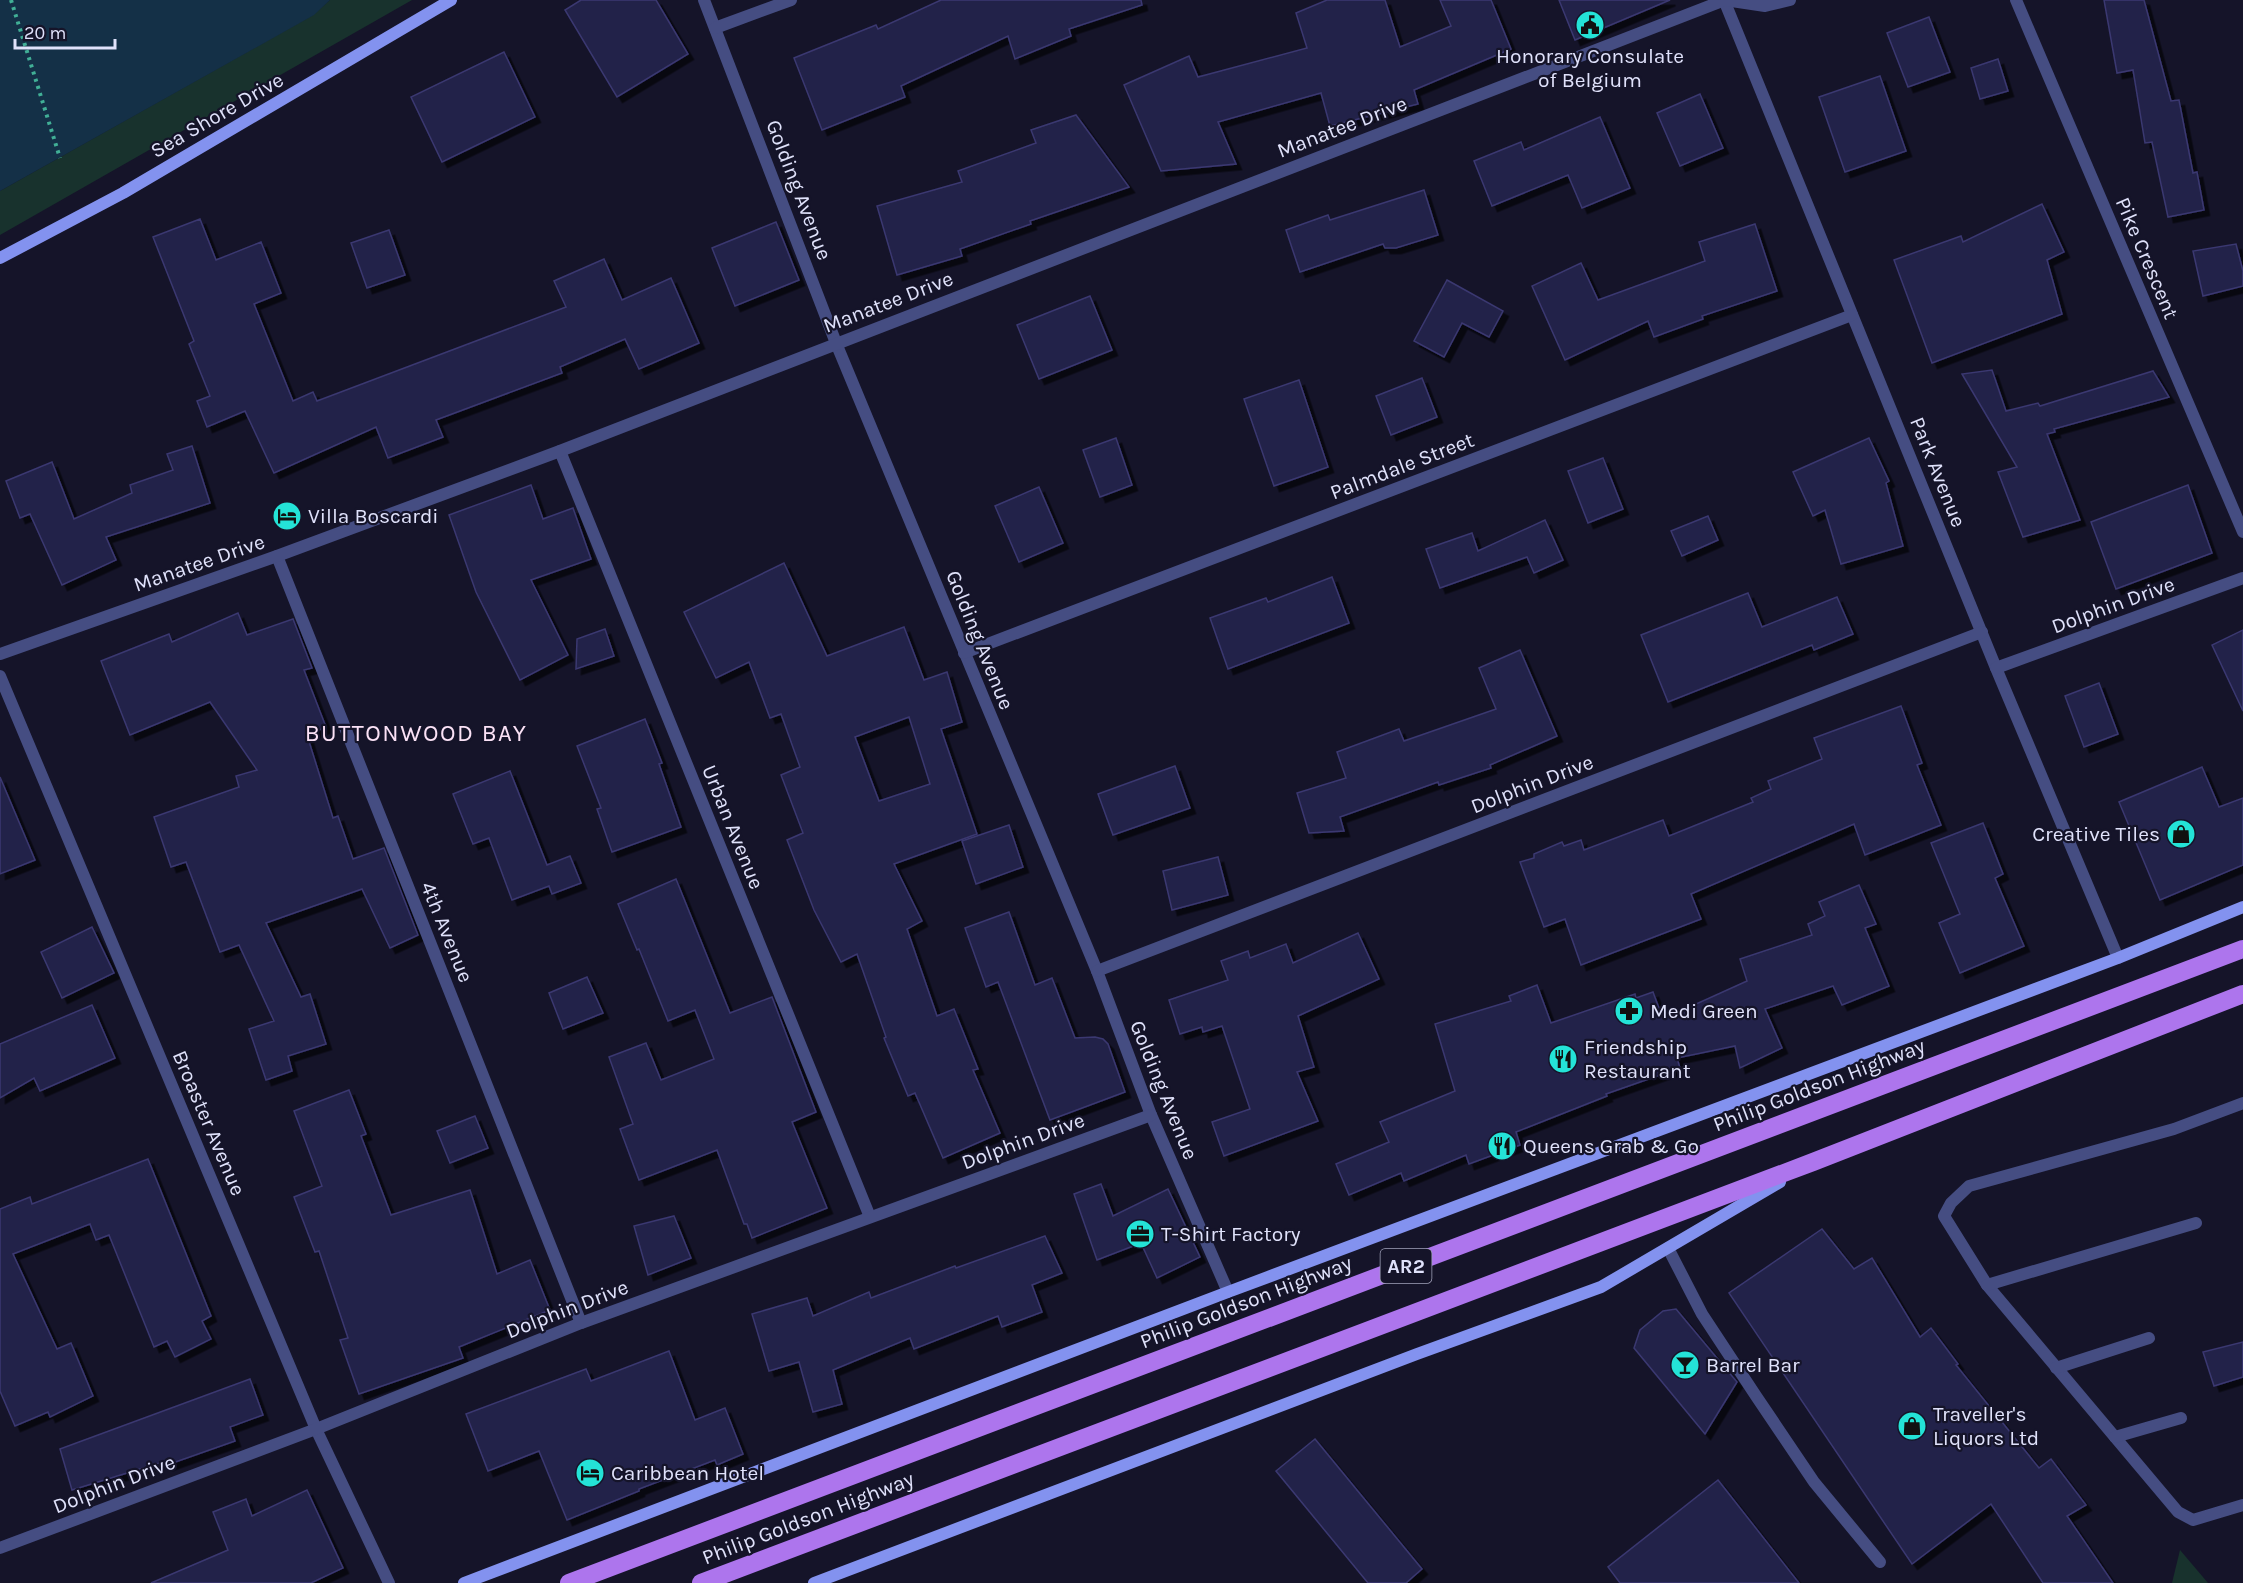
<svg xmlns="http://www.w3.org/2000/svg" width="2243" height="1583" font-family="Karla,sans-serif">
  <style>
    .green { fill: #18322d }
    .water { fill: #143047 }
    .building { fill: #242348; stroke: #3a3871; stroke-width: 1.5; fill-rule: evenodd; filter: url(#shadow) }
    .lines { fill: none; stroke-linecap: round; stroke-linejoin: round }
    .path { stroke: #41af96; stroke-width: 4; stroke-dasharray: 3 4.5; stroke-linecap: butt }
    .lane { stroke: #454d82; stroke-width: 12 }
    .street { stroke: #454d82; stroke-width: 12 }
    .secondary { stroke: #8392ef; stroke-width: 12 }
    .primary { stroke: #ad75ed; stroke-width: 18 }
    .labels { text-anchor: middle; dominant-baseline: central; stroke-width: 4.5; stroke-linejoin: round; paint-order: stroke }
    .shield { fill: #151429; stroke: #a3a4bc; stroke-width: 1.5 }
    .shield-label { font-size: 20px; font-weight: bold; fill: #e0e2fb }
    .poi-label { font-size: 21px; fill: #e0e2fb; stroke: #151429; text-anchor: start }
    .street-label { font-size: 21px; fill: #e0e2fb; stroke: #151429 }
    .quarter-label { font-size: 24px; letter-spacing: 1.5px; fill: #fbe2f6; stroke: #151429 }
  </style>
  <defs>
    <filter id="shadow"><feDropShadow dx="5.5" dy="5.5" stdDeviation="0" flood-color="#0009"/></filter>
  </defs>
  <rect width="100%" height="100%" fill="#151429"/>
  <g class="green">
    <path d="M330 0H412L0 235V191L313 15Z"/>
    <path d="M2180 1550 2208 1583H2172Z"/>
  </g>
  <path class="water" d="M0 0H330L314 15 0 191Z"/>
  <g class="building">
    <path d="M581 0H656L688 54 617 97 565 10Z"/>
    <path d="M941 0H1141L1142 5 1069 29 1071 36 1015 59 1008 36 901 86 905 97 822 130 794 58 876 25 878 29Z"/>
    <path d="M1327 0H1385L1400 47 1451 26 1440 0H1491L1511 49 1414 90 1418 104 1330 126 1321 93 1218 122 1236 164 1161 171 1124 85 1189 56 1198 77 1307 48 1296 13Z"/>
    <path d="M1559 0H1670L1575 40Z"/>
    <path d="M2104 0H2144L2171 101 2179 100 2193 173 2197 172 2204 210 2168 217 2152 142 2145 143 2133 70 2117 73Z"/>
    <path d="M1929 17 1950 72 1908 87 1887 33Z"/>
    <path d="M504 52 535 117 442 162 411 97Z"/>
    <path d="M1998 59 2008 91 1980 99 1971 68Z"/>
    <path d="M1880 76 1906 151 1845 172 1819 97Z"/>
    <path d="M1700 94 1723 148 1680 166 1657 113Z"/>
    <path d="M1076 115 1129 187 1030 221 1031 224 960 249 962 256 897 275 877 206 962 182 958 171 1036 143 1031 130Z"/>
    <path d="M1600 117 1630 188 1582 208 1568 175 1492 206 1474 161 1521 142 1524 150Z"/>
    <path d="M1424 190 1438 235 1396 248H1385L1383 244 1300 272 1286 230 1328 215 1330 220Z"/>
    <path d="M2042 204 2064 252 2047 260 2062 314 1932 363 1894 260 1961 236 1963 242Z"/>
    <path d="M200 219 216 260 261 242 281 293 254 304 293 401 313 392 317 401 566 307 554 281 604 259 622 300 671 278 699 343 639 369 625 339 560 367 562 373 436 420 443 437 388 458 376 427 274 473 245 411 207 427 197 401 210 396 189 344 194 341 153 237Z"/>
    <path d="M776 222 799 280 735 306 712 248Z"/>
    <path d="M1755 224 1777 291 1702 316 1703 319 1654 337 1648 321 1565 360 1532 286 1581 263 1598 300 1705 261 1699 242Z"/>
    <path d="M389 230 405 275 367 288 351 243Z"/>
    <path d="M2236 244 2243 271V286L2203 296 2193 251Z"/>
    <path d="M1447 280 1503 311 1489 337 1462 323 1444 357 1414 341Z"/>
    <path d="M1090 296 1112 350 1039 379 1017 325Z"/>
    <path d="M1992 370 2006 411 2038 403 2040 406 2153 371 2169 397 2054 429 2055 432 2047 434 2080 520 2023 537 1998 472 2017 467 1962 374Z"/>
    <path d="M1422 378 1437 417 1391 435 1376 396Z"/>
    <path d="M1299 380 1328 467 1274 486 1244 399Z"/>
    <path d="M1116 438 1132 485 1100 497 1083 450Z"/>
    <path d="M1869 438 1889 481 1886 483 1903 546 1841 564 1825 510 1813 516 1793 472Z"/>
    <path d="M192 446 210 503 106 537 116 560 62 585 30 514 20 518 6 481 52 462 74 519 132 493 130 485 173 470 167 454Z"/>
    <path d="M1603 458 1623 509 1588 523 1568 471Z"/>
    <path d="M531 485 543 519 573 508 591 559 531 580 568 655 520 680 476 592 449 515Z"/>
    <path d="M2188 485 2212 553 2116 589 2091 522Z"/>
    <path d="M1039 487 1063 543 1019 562 995 506Z"/>
    <path d="M1708 516 1718 540 1682 556 1671 531Z"/>
    <path d="M1545 520 1563 560 1534 573 1527 557 1440 588 1426 549 1472 533 1478 551Z"/>
    <path d="M784 563 827 656 904 627 924 680 947 672 962 722 941 729 977 834 894 864 922 921 907 929 937 1016 954 1009 978 1069 973 1070 1000 1133 943 1158 915 1093 908 1096 884 1038 886 1037 857 954 841 962 814 910 787 840 803 833 781 775 800 767 781 714 770 718 749 662 716 678 684 612ZM909 717 930 784 879 801 855 737Z"/>
    <path d="M1332 577 1349 623 1228 669 1210 618 1266 598 1268 602Z"/>
    <path d="M1748 593 1762 627 1837 597 1853 634 1814 650 1812 645 1668 702 1641 635Z"/>
    <path d="M238 613 247 635 293 619 312 668 304 670 326 727 307 735 333 818 338 816 353 859 384 848 418 935 390 948 362 889 266 923 301 997 310 994 326 1044 288 1056 292 1071 266 1080 249 1029 274 1021 239 945 220 952 186 862 171 867 154 817 239 787 236 776 257 770 210 702 130 735 101 661 169 634 172 642Z"/>
    <path d="M605 629 614 656 576 669 577 639Z"/>
    <path d="M2243 630V711L2212 645Z"/>
    <path d="M1520 650 1557 736 1490 765 1491 768 1439 785 1438 782 1340 817 1344 831 1309 833 1297 793 1346 778 1337 752 1399 729 1404 741 1496 709 1479 668Z"/>
    <path d="M2099 683 2118 734 2084 747 2065 696Z"/>
    <path d="M1901 706 1922 763 1917 765 1941 825 1865 855 1854 824 1691 894 1701 919 1581 965 1565 919 1544 927 1520 862 1534 858V854L1562 842 1564 846 1581 840 1584 850 1663 820 1669 836 1753 802 1751 798 1771 789 1768 781 1822 759 1814 738Z"/>
    <path d="M645 719 662 763 659 764 681 827 612 852 597 809 601 808 577 746Z"/>
    <path d="M1175 766 1190 808 1113 835 1098 794Z"/>
    <path d="M2202 767 2219 807 2243 798V865L2160 900 2119 802Z"/>
    <path d="M510 771 547 865 570 856 581 883 552 894 549 886 512 900 489 838 473 844 453 794Z"/>
    <path d="M0 777 35 860 0 874Z"/>
    <path d="M1983 823 2003 874 1995 878 2024 946 1960 973 1939 923 1960 914 1931 843Z"/>
    <path d="M1009 825 1023 867 976 884 962 841Z"/>
    <path d="M1218 857 1228 895 1172 910 1163 871Z"/>
    <path d="M676 879 730 1013 772 997 816 1112 792 1122 827 1208 752 1238 747 1224H744L717 1150 639 1180 620 1129 633 1124 609 1057 646 1043 661 1080 714 1059 695 1010 668 1021 639 949 637 950 618 904Z"/>
    <path d="M1859 885 1876 924 1865 928 1889 986 1842 1005 1833 986 1765 1009 1782 1048 1740 1068 1735 1046 1677 1058 1680 1068 1606 1094 1607 1096 1516 1132 1520 1145 1469 1164 1466 1155 1404 1181 1401 1173 1349 1195 1336 1164 1389 1142 1380 1122 1455 1091 1435 1024 1511 1001 1509 996 1537 985 1551 1023 1635 994 1636 998 1653 992 1663 1019 1747 981 1740 959 1812 935 1808 924 1825 916 1819 902Z"/>
    <path d="M1009 912 1035 985 1052 978 1075 1038 1095 1037 1103 1039 1108 1044 1125 1092 1050 1120 998 982 986 987 965 928Z"/>
    <path d="M92 927 114 973 62 998 41 952Z"/>
    <path d="M1358 933 1379 979 1298 1016 1314 1067 1297 1072 1318 1121 1224 1156 1212 1122 1250 1109 1222 1026 1203 1032 1202 1027 1180 1034 1169 1000 1228 980 1221 961 1248 951 1250 958 1286 944 1293 963Z"/>
    <path d="M587 977 603 1013 563 1029 549 993Z"/>
    <path d="M92 1005 115 1058 40 1091 34 1078 0 1098V1044Z"/>
    <path d="M349 1090 366 1134 361 1136 391 1215 470 1190 497 1274 530 1260 550 1310 459 1347 463 1358 359 1394 340 1340 348 1338 319 1251 315 1252 294 1197 322 1186 294 1111Z"/>
    <path d="M475 1116 488 1148 450 1163 437 1131Z"/>
    <path d="M148 1159 211 1316 202 1321 211 1339 175 1357 167 1341 154 1347 109 1235 96 1240 90 1224 13 1254 57 1349 71 1343 93 1396 50 1417 48 1412 15 1426 0 1391V1209L30 1197 32 1204Z"/>
    <path d="M1101 1184 1113 1216 1168 1189 1200 1257 1157 1278 1141 1243 1097 1260 1074 1194Z"/>
    <path d="M674 1216 691 1258 648 1275 634 1226Z"/>
    <path d="M1822 1229 1854 1269 1872 1258 1920 1337 1931 1328 1958 1364 1956 1365 2039 1468 2051 1459 2086 1505 2067 1516 2113 1583H2043L1991 1504 1912 1564 1729 1293Z"/>
    <path d="M1045 1236 1062 1273 1032 1285 1042 1312 1002 1327 998 1316 914 1349 910 1338 833 1370 842 1404 813 1412 799 1362 769 1371 752 1314 807 1298 813 1316 869 1292 871 1298 955 1266 956 1268Z"/>
    <path d="M1676 1309 1737 1382 1705 1434 1634 1348 1640 1330 1663 1311Z"/>
    <path d="M2243 1342V1377L2214 1386 2203 1352Z"/>
    <path d="M669 1351 695 1420 725 1408 743 1454 717 1465 715 1460 639 1489V1491L567 1520 539 1451 488 1471 466 1414 586 1369 591 1381Z"/>
    <path d="M250 1379 263 1415 230 1427 235 1441 167 1465 166 1461 72 1490 60 1449Z"/>
    <path d="M1315 1439 1422 1569 1406 1583H1368L1276 1471Z"/>
    <path d="M1718 1480 1799 1583H1620L1608 1567Z"/>
    <path d="M307 1490 343 1568 311 1583H151L228 1550 213 1512 246 1499 252 1516Z"/>
  </g>
  <g class="lines">
    <path class="path" d="M11 0 60 158"/>
    <g class="lane">
      <path d="M2243 1103 2174 1129 1969 1186 1951 1203 1944 1216 1987 1285 2178 1512 2193 1520 2243 1505"/>
      <path d="M1668 1248 1702 1314 1756 1396 1814 1482 1880 1562"/>
      <path d="M1987 1285 2196 1223"/>
      <path d="M2056 1368 2149 1338"/>
      <path d="M2115 1437 2181 1418"/>
    </g>
    <g class="street">
      <path d="M704 0 836 343 1097 971 1151 1115 1228 1292"/>
      <path d="M1724 0 1996 668 2118 958"/>
      <path d="M2016 0 2243 532"/>
      <path d="M715 28 791 0"/>
      <path d="M560 451 870 1217"/>
      <path d="M277 556 581 1323"/>
      <path d="M964 653 1852 315"/>
      <path d="M0 654 277 556 560 451 1725 0 1765 6 1790 0"/>
      <path d="M1996 668 2243 578"/>
      <path d="M0 676 316 1429 389 1583"/>
      <path d="M1097 971 1982 632"/>
      <path d="M0 1548 316 1429 581 1323 1151 1115"/>
    </g>
    <g class="secondary">
      <path d="M0 258 123 193 451 0"/>
      <path d="M464 1583 1228 1292 2118 958 2243 907"/>
      <path d="M814 1583 1417 1354 1601 1287 1780 1182"/>
    </g>
    <g class="primary">
      <path d="M569 1583 2243 949"/>
      <path d="M701 1583 1813 1162 2243 994"/>
    </g>
  </g>
  <defs>
    <g id="civic-disc" transform="scale(1.5)"><circle r="9.5" fill="#24e3d7" stroke="#151429"/><path d="M-.6-6.5H3V-4.5H.6V-3L4-1V1h2V6H-6V1h2V-1L-.6-3ZM-1.2 2.5V6h2.4V2.5Z" fill="#111"/></g>
    <g id="hotel-disc" transform="scale(1.5)"><circle r="9.5" fill="#24e3d7" stroke="#151429"/><path d="M-6-4.5h1.5V1H6V5H4.5V3h-9V5H-6ZM-4 0a1.8 1.8 0 1 1 3.6 0ZM.5 0V-2.5h3Q6-2.5 6 0Z" fill="#111"/></g>
    <g id="shop-disc" transform="scale(1.5)"><circle r="9.5" fill="#24e3d7" stroke="#151429"/><path d="M-5-2.5h2.3a2.7 3.5 0 0 1 5.4 0H5L5.5 6h-11ZM-1.5-2.5h3a1.5 2.3 0 0 0-3 0Z" fill="#111"/></g>
    <g id="pharmacy-disc" transform="scale(1.5)"><circle r="9.5" fill="#24e3d7" stroke="#151429"/><path d="M-2-6h4v4h4v4h-4v4h-4v-4h-4v-4h4Z" fill="#111"/></g>
    <g id="restaurant-disc" transform="scale(1.5)"><circle r="9.5" fill="#24e3d7" stroke="#151429"/><path d="M-5-6h1v4h1v-4h1v4h1v-4h1v5L-1.5 .5V6h-2V.5L-5-1ZM5-6V6H3V1.5H1.5Q1.5-4 5-6Z" fill="#111"/></g>
    <g id="office-disc" transform="scale(1.5)"><circle r="9.5" fill="#24e3d7" stroke="#151429"/><path d="M-6-3h4V-5.5h4V-3h4V5H-6ZM-1-4.5V-3h2v-1.5ZM-6 0V1H6V0Z" fill="#111"/></g>
    <g id="bar-disc" transform="scale(1.5)"><circle r="9.5" fill="#24e3d7" stroke="#151429"/><path d="M-6-5H6L.8 .8V4.5H3.5V6h-7V4.5H-.8V.8Z" fill="#111"/></g>
  </defs>
  <g fill-rule="evenodd">
    <use href="#civic-disc" x="1590" y="25"/>
    <use href="#hotel-disc" x="287" y="516"/>
    <use href="#shop-disc" x="2181" y="834"/>
    <use href="#pharmacy-disc" x="1629" y="1011"/>
    <use href="#restaurant-disc" x="1563" y="1059"/>
    <use href="#restaurant-disc" x="1502" y="1146"/>
    <use href="#office-disc" x="1140" y="1234"/>
    <use href="#bar-disc" x="1685" y="1365"/>
    <use href="#shop-disc" x="1912" y="1426"/>
    <use href="#hotel-disc" x="590" y="1473"/>
  </g>
  <g class="labels">
    <rect class="shield" x="1380.5" y="1249" width="51" height="34" rx="4.5"/>
    <g class="shield-label">
      <text x="1406" y="1266">AR2</text>
    </g>
    <g class="poi-label">
      <text x="1590" y="56" text-anchor="middle">Honorary Consulate<tspan x="1590" dy="24">of Belgium</tspan></text>
      <text x="308" y="516">Villa Boscardi</text>
      <text x="2160" y="834" text-anchor="end">Creative Tiles</text>
      <text x="1650" y="1011">Medi Green</text>
      <text x="1584" y="1047">Friendship<tspan x="1584" dy="24">Restaurant</tspan></text>
      <text x="1523" y="1146">Queens Grab &amp; Go</text>
      <text x="1161" y="1234">T-Shirt Factory</text>
      <text x="1706" y="1365">Barrel Bar</text>
      <text x="1933" y="1414">Traveller's<tspan x="1933" dy="24">Liquors Ltd</tspan></text>
      <text x="611" y="1473">Caribbean Hotel</text>
    </g>
    <g class="street-label">
      <text transform="translate(217 115) rotate(-30)">Sea Shore Drive</text>
      <text transform="translate(1342 127) rotate(-21)">Manatee Drive</text>
      <text transform="translate(799 190) rotate(69)">Golding Avenue</text>
      <text transform="translate(2147 258) rotate(67)">Pike Crescent</text>
      <text transform="translate(888 302) rotate(-21)">Manatee Drive</text>
      <text transform="translate(1402 466) rotate(-21)">Palmdale Street</text>
      <text transform="translate(1938 472) rotate(68)">Park Avenue</text>
      <text transform="translate(199 563) rotate(-19)">Manatee Drive</text>
      <text transform="translate(2113 605) rotate(-20)">Dolphin Drive</text>
      <text transform="translate(980 640) rotate(68)">Golding Avenue</text>
      <text transform="translate(1532 784) rotate(-21)">Dolphin Drive</text>
      <text transform="translate(733 827) rotate(68)">Urban Avenue</text>
      <text transform="translate(447 932) rotate(68)">4th Avenue</text>
      <text transform="translate(1819 1085) rotate(-21)">Philip Goldson Highway</text>
      <text transform="translate(1164 1090) rotate(68)">Golding Avenue</text>
      <text transform="translate(209 1123) rotate(67)">Broaster Avenue</text>
      <text transform="translate(1023 1141) rotate(-20)">Dolphin Drive</text>
      <text transform="translate(1246 1302) rotate(-21)">Philip Goldson Highway</text>
      <text transform="translate(567 1309) rotate(-21)">Dolphin Drive</text>
      <text transform="translate(114 1484) rotate(-21)">Dolphin Drive</text>
      <text transform="translate(808 1518) rotate(-21)">Philip Goldson Highway</text>
    </g>
    <g class="quarter-label">
      <text x="416" y="733">BUTTONWOOD BAY</text>
    </g>
  </g>
  <path d="M15 39v9h100v-9" fill="none" stroke="#e0e2fb" stroke-width="3"/>
  <text x="24" y="39" font-size="18" fill="#e0e2fb" stroke="#151429" stroke-width="4.5" paint-order="stroke">20 m</text>
</svg>
